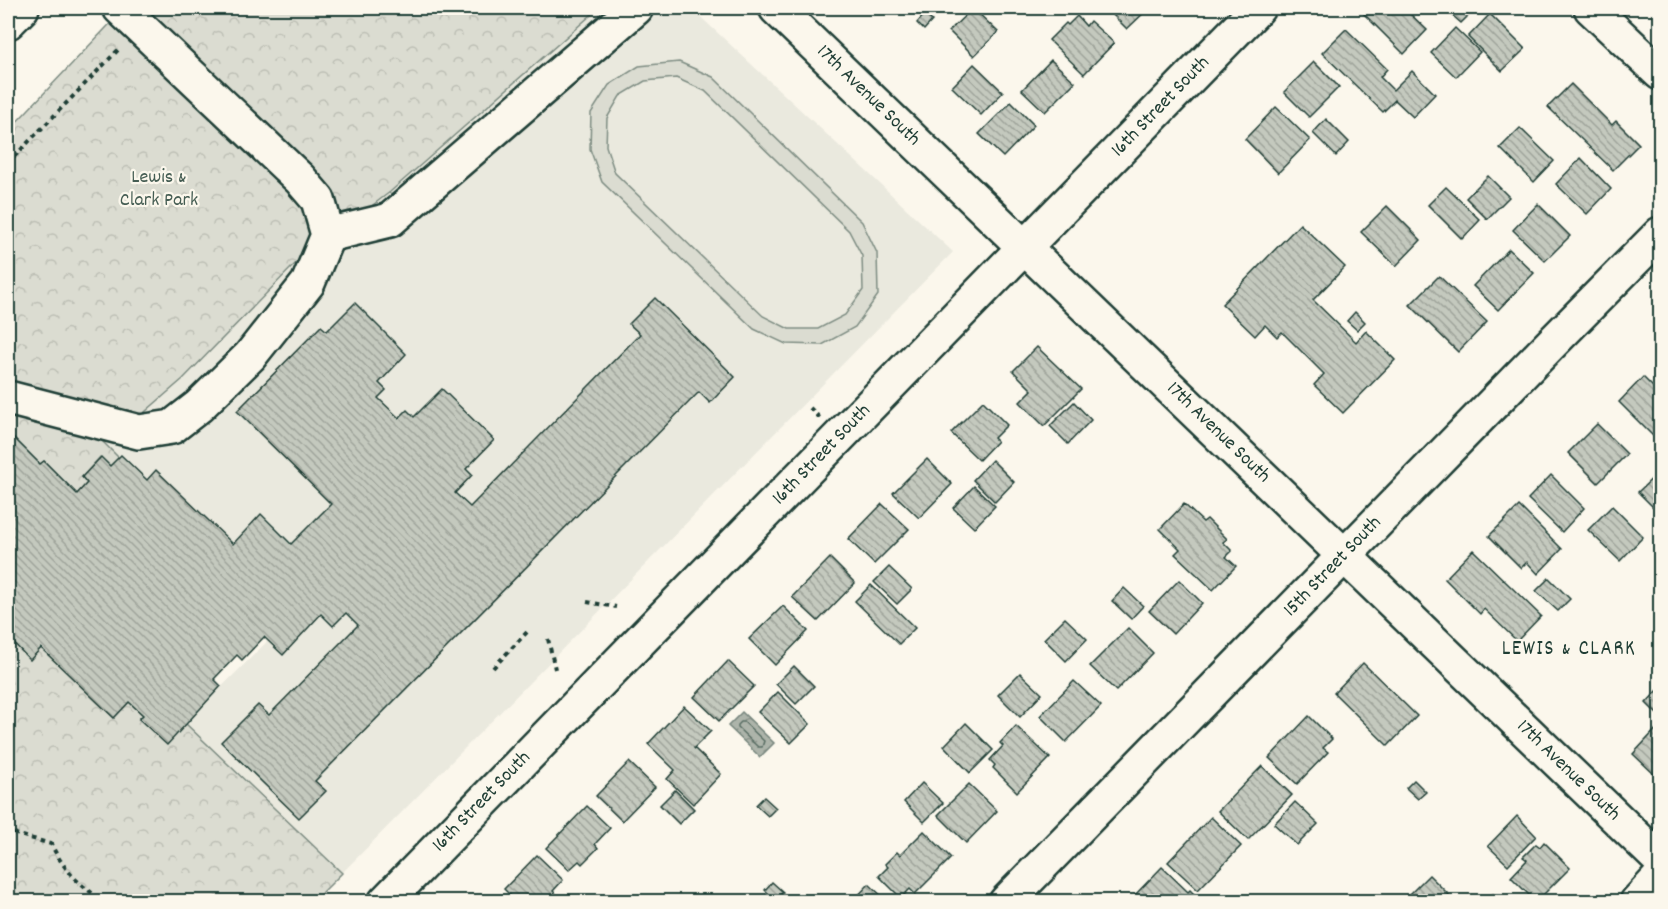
<svg xmlns="http://www.w3.org/2000/svg" width="1668" height="909" font-family="Dekko,sans-serif">
  <style>
    .built { fill: #eae9de }
    .green { fill: #dbdcd1; stroke: #7d8c82; stroke-width: 1.5; fill-rule: evenodd }
    .park { fill: url(#park-crowns); stroke: #7d8c82; stroke-width: 1.5 }
    .water { fill: url(#water-ripples); stroke: #74847b; stroke-width: 1.5 }
    .lines { fill: none; stroke-linecap: round; stroke-linejoin: round }
    .shore { stroke: #586d63; stroke-width: 1.5 }
    .building { fill: url(#building-back-hatch); stroke: #1f3d34; stroke-width: 1.5 }
    .minor-casing { stroke: #1f3d34; stroke-width: 38 }
    .path { stroke: #1f3d34; stroke-width: 4; stroke-dasharray: 4.5 4.5; stroke-linecap: butt }
    .minor { stroke: #fbf7ec; stroke-width: 33 }
    .labels { text-anchor: middle; dominant-baseline: central; stroke-width: 4.5; stroke-linejoin: round; paint-order: stroke }
    .street-label { font-size: 20px; fill: #1f3d34; stroke: #fbf7ec }
    .park-label { font-size: 20px; fill: #455d53; stroke: #fbf7ec }
    .neighbourhood-label { font-size: 21px; letter-spacing: 1.5px; fill: #1f3d34; stroke: #fbf7ec }
  </style>
  <defs>
    <pattern id="park-crowns" width="20" height="18" patternUnits="userSpaceOnUse" patternTransform="scale(1.5)"><rect width="20" height="18" fill="#dbdcd1"/><path d="M2 6a3 3 0 1 1 6 0M12 15a3 3 0 1 1 6 0" fill="none" stroke="#bcbeb4"/></pattern>
    <pattern id="water-ripples" width="26" height="14" patternUnits="userSpaceOnUse" patternTransform="scale(1.5)"><rect width="26" height="14" fill="#adb4aa"/><path d="M2 4q2-2 4 0t4 0M15 11q2-2 4 0t4 0" fill="none" stroke="#8c948b"/></pattern>
    <pattern id="building-back-hatch" width="6" height="6" patternUnits="userSpaceOnUse" patternTransform="scale(1.5)"><rect width="6" height="6" fill="#c4c9be"/><path d="M-1 5l2 2M0 0l6 6M5-1l2 2" fill="none" stroke="#9fa49b"/></pattern>
  </defs>
  <rect width="100%" height="100%" fill="#fbf7ec"/>
  <filter id="ink" filterUnits="userSpaceOnUse"><feTurbulence type="fractalNoise" baseFrequency=".0167" numOctaves="2"/><feDisplacementMap in="SourceGraphic" scale="12" xChannelSelector="R" yChannelSelector="G"/><feConvolveMatrix kernelMatrix="1 2 1 2 8 2 1 2 1" color-interpolation-filters="sRGB"/></filter>
  <g filter="url(#ink)">
    <path class="built" d="M599 8H691L953 252 342 873 185 723 287 622 98 437 295 264 390 191Z"/>
    <path class="green" d="M679 62 713 77 862 222 877 253 878 295 855 327 822 345 786 344 754 329 602 182 590 149 591 113 609 85 639 66ZM676 78 705 91 849 231 862 256 863 290 845 315 818 329H789L763 316 615 173 606 146 607 118 620 96 645 81Z"/>
    <g class="park">
      <path d="M125 8H599L390 192 295 264 183 379 124 430 98 437 119 458 110 466 100 457 82 477 87 483 77 494 44 461 40 464 8 432V131Z"/>
      <path d="M8 637 30 660 41 648 114 718 129 702 143 715 139 719 185 723 342 873 314 901H8Z"/>
    </g>
    <path class="water" d="M742 712 774 743 760 757 728 726Z"/>
    <g class="lines">
      <path class="shore" d="M741 722H744L764 741 762 747H758L738 728V725Z"/>
    </g>
    <g class="building">
      <path d="M973 8 998 32 974 56 949 31Z"/>
      <path d="M1106 8H1149L1127 29Z"/>
      <path d="M1369 8H1404L1427 30 1404 54 1363 13Z"/>
      <path d="M1444 8H1476L1461 23Z"/>
      <path d="M925 14 932 21 924 30 917 23Z"/>
      <path d="M1490 14 1525 49 1502 71 1468 37Z"/>
      <path d="M1077 16 1086 26 1090 21 1114 43 1084 74 1049 40 1066 23 1068 25Z"/>
      <path d="M1455 28 1480 52 1456 77 1431 53Z"/>
      <path d="M1346 29 1387 69 1380 77 1393 90 1412 71 1435 94 1413 117 1395 100 1383 112 1322 53Z"/>
      <path d="M1051 60 1075 82 1045 112 1022 90Z"/>
      <path d="M1314 62 1339 87 1309 117 1284 92Z"/>
      <path d="M974 64 1003 92 981 115 952 87Z"/>
      <path d="M1571 84 1612 125 1616 121 1639 144 1613 170 1548 107Z"/>
      <path d="M1011 102 1034 125 1003 157 979 134Z"/>
      <path d="M1276 107 1310 140 1278 173 1245 139Z"/>
      <path d="M1326 119 1349 142 1336 156 1313 133Z"/>
      <path d="M1520 128 1554 161 1534 182 1500 148Z"/>
      <path d="M1581 158 1611 189 1587 214 1556 184Z"/>
      <path d="M1488 176 1509 197 1487 219 1466 198Z"/>
      <path d="M1446 187 1480 220 1462 239 1428 205Z"/>
      <path d="M1538 204 1570 236 1545 261 1513 230Z"/>
      <path d="M1387 206 1421 240 1396 266 1361 232Z"/>
      <path d="M1300 224 1345 267 1313 300 1356 342 1366 331 1395 360 1343 413 1314 385 1324 374 1282 332 1277 337 1265 325 1255 336 1222 304Z"/>
      <path d="M1509 249 1534 273 1498 310 1473 286Z"/>
      <path d="M1439 276 1487 322 1458 352 1410 305Z"/>
      <path d="M655 298 735 377 710 403 699 392 315 781 326 791 299 818 221 742 258 705 269 715 358 625 346 613 333 626 321 614 283 655 264 637 242 660 237 655 214 679 221 686 167 745 139 719 143 715 129 702 114 718 41 648 30 660 8 637V432L40 464 44 461 77 494 87 483 82 477 101 457 110 466 121 455 147 480 156 470 233 544 261 514 291 544 331 504 237 411 321 326 327 331 355 303 406 354 379 383 386 390 378 398 399 418 407 410 414 417 442 389 494 440 466 469 472 475 455 493 470 507 640 334 629 324Z"/>
      <path d="M1355 312 1365 322 1357 330 1347 321Z"/>
      <path d="M1037 347 1081 389 1044 426 1020 402 1032 390 1013 371Z"/>
      <path d="M1643 377 1660 394V443L1619 402Z"/>
      <path d="M983 401 1007 425 994 438 997 441 979 460 951 433Z"/>
      <path d="M1074 402 1091 420 1068 444 1050 426Z"/>
      <path d="M1597 424 1627 454 1598 483 1568 453Z"/>
      <path d="M927 459 952 484 919 518 893 493Z"/>
      <path d="M992 460 1014 482 995 502 973 480Z"/>
      <path d="M1658 473 1660 476V514L1638 492Z"/>
      <path d="M1551 475 1584 508 1562 532 1528 499Z"/>
      <path d="M974 486 995 506 974 528 953 508Z"/>
      <path d="M882 504 909 529 874 564 848 539Z"/>
      <path d="M1184 504 1203 522 1207 519 1227 539 1223 542 1232 551 1226 557 1236 566 1213 590 1175 554 1180 549 1160 529Z"/>
      <path d="M1519 506 1562 549 1538 574 1527 562 1521 568 1489 536Z"/>
      <path d="M1612 506 1643 537 1620 561 1588 530Z"/>
      <path d="M1473 550 1541 616 1517 641 1484 609 1480 614 1445 579Z"/>
      <path d="M830 558 855 583 818 621 792 597Z"/>
      <path d="M889 567 912 589 897 604 874 582Z"/>
      <path d="M1549 578 1570 599 1558 611 1536 591Z"/>
      <path d="M1179 580 1202 603 1173 634 1149 611Z"/>
      <path d="M871 585 915 628 899 644 855 601Z"/>
      <path d="M1124 588 1143 606 1131 619 1112 601Z"/>
      <path d="M783 606 808 631 775 665 749 639Z"/>
      <path d="M1065 618 1087 639 1066 661 1044 639Z"/>
      <path d="M1128 628 1153 653 1116 691 1090 666Z"/>
      <path d="M728 661 754 686 719 721 694 697Z"/>
      <path d="M1363 663 1417 716 1388 746 1334 693Z"/>
      <path d="M794 666 814 686 796 704 776 684Z"/>
      <path d="M1020 673 1042 694 1020 717 998 695Z"/>
      <path d="M1074 681 1101 706 1066 742 1040 716Z"/>
      <path d="M1660 688V717L1646 703Z"/>
      <path d="M778 692 810 724 791 743 758 712Z"/>
      <path d="M684 706 711 731 694 748 721 774 693 804 667 779 675 770 648 744Z"/>
      <path d="M1309 716 1332 739 1323 748 1328 752 1297 784 1269 758Z"/>
      <path d="M966 723 993 750 970 773 944 746Z"/>
      <path d="M1660 725V769L1655 775 1633 754Z"/>
      <path d="M1016 726 1050 758 1017 792 993 768 995 765 990 760 1003 746 1000 743Z"/>
      <path d="M629 762 655 787 622 821 596 796Z"/>
      <path d="M1262 766 1292 795 1248 840 1218 811Z"/>
      <path d="M1414 780 1426 792 1418 799 1406 788Z"/>
      <path d="M922 783 943 803 924 822 904 802Z"/>
      <path d="M969 784 997 811 966 843 938 815Z"/>
      <path d="M675 790 694 809 679 824 660 805Z"/>
      <path d="M764 797 776 808 768 816 756 805Z"/>
      <path d="M1295 802 1318 824 1297 845 1274 824Z"/>
      <path d="M587 806 610 828 595 844 598 848 582 864 579 861 569 870 546 848Z"/>
      <path d="M1517 816 1536 836 1508 865 1488 846Z"/>
      <path d="M1211 817 1241 846 1198 890 1168 862Z"/>
      <path d="M924 831 951 858 915 894 910 889 901 898 879 876 888 867 885 864 897 852 900 855Z"/>
      <path d="M1544 842 1570 868 1536 902 1511 877 1527 860 1523 857 1536 844 1540 847Z"/>
      <path d="M537 855 563 880 553 891 561 899 559 902H517L504 889Z"/>
      <path d="M1162 867 1188 892 1190 890 1202 902H1142L1135 895Z"/>
      <path d="M1429 875 1450 896 1444 902H1413L1408 896Z"/>
      <path d="M772 882 783 892 775 900 765 890Z"/>
      <path d="M869 884 888 902H852Z"/>
      <path d="M1493 894 1500 902H1485Z"/>
    </g>
    <g class="lines">
      <g class="minor-casing">
        <g id="minor">
          <path d="M776 8 1660 860"/>
          <path d="M1591 8 1660 73"/>
          <path d="M8 22 22 8"/>
          <path d="M328 235 390 220 636 8"/>
          <path d="M8 398 139 432 172 427 199 406 250 356 308 283 328 235 318 200 300 179 120 8"/>
          <path d="M385 902 1258 8"/>
          <path d="M1006 902 1552 343 1660 234"/>
          <path d="M1637 902 1660 877"/>
        </g>
      </g>
      <g class="path">
        <path d="M8 163 120 48"/>
        <path d="M810 408 820 418"/>
        <path d="M587 602 616 607"/>
        <path d="M548 639 555 669"/>
        <path d="M493 668 527 632"/>
        <path d="M8 826 16 834 51 844C66 873 78 884 105 902"/>
      </g>
      <use href="#minor" class="minor"/>
    </g>
  </g>
  <g class="labels">
    <g class="street-label">
      <text transform="translate(868 96) rotate(44)">17th Avenue South</text>
      <text transform="translate(1161 107) rotate(-46)">16th Street South</text>
      <text transform="translate(1218 433) rotate(44)">17th Avenue South</text>
      <text transform="translate(822 455) rotate(-46)">16th Street South</text>
      <text transform="translate(1333 567) rotate(-46)">15th Street South</text>
      <text transform="translate(1568 771) rotate(44)">17th Avenue South</text>
      <text transform="translate(482 802) rotate(-46)">16th Street South</text>
    </g>
    <g class="park-label">
      <text x="159" y="178">Lewis &amp;<tspan x="159" dy="23">Clark Park</tspan></text>
    </g>
    <g class="neighbourhood-label">
      <text x="1569" y="650">LEWIS &amp; CLARK</text>
    </g>
  </g>
  <rect width="1668" height="909" fill="none" stroke="#fbf7ec" stroke-width="30"/>
  <rect x="15" y="15" width="1638" height="879" fill="none" stroke="#1f3d34" stroke-width="2" filter="url(#ink)"/>
</svg>
